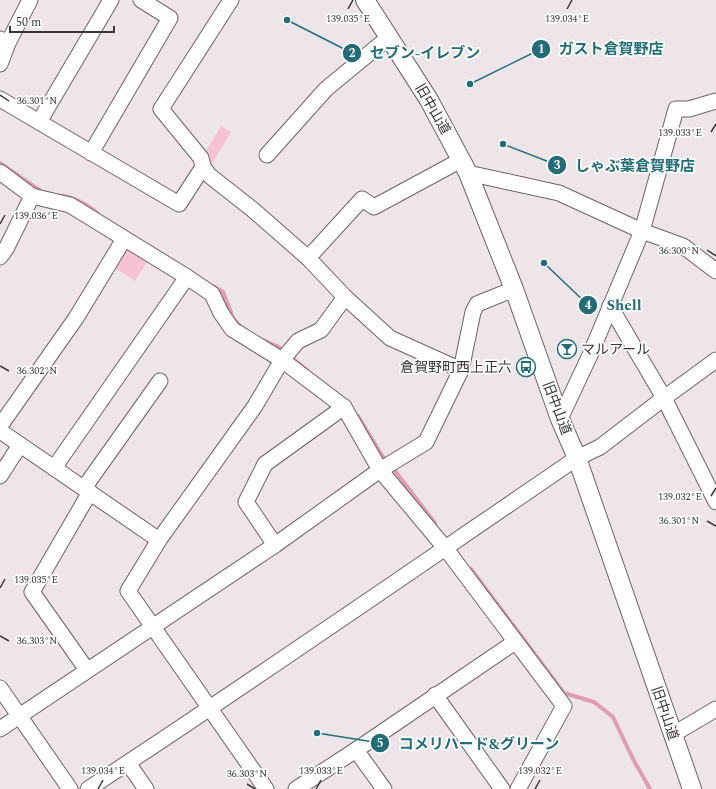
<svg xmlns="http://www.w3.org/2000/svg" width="716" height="789" font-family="Spectral,'Noto Sans JP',serif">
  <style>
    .green { fill: #f6c3d2 }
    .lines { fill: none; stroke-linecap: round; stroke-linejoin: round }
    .stream { stroke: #df9cb2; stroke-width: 4 }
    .minor-casing { stroke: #6b6365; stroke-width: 17 }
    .major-casing { stroke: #6b6365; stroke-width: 20 }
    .minor { stroke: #fff; stroke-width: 15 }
    .major { stroke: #fff; stroke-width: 18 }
    .ticks { fill: none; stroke: #3a3637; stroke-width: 1.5 }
    .labels { text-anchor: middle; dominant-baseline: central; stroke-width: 3.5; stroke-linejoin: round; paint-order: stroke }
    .street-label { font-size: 14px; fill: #3a3637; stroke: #fff }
    .poi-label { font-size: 14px; fill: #3a3637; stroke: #fff; text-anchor: start }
    .ticks-label { font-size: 10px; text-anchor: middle; fill: #3a3637; stroke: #fff; stroke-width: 3.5; stroke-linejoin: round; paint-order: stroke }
    .leader { fill: none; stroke: #246d77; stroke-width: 1.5 }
    .callout-dot { fill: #246d77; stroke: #fff; stroke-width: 1.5 }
    .mark-label { font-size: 12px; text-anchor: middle; font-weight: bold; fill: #fff }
    .callout-label { font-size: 15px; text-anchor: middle; font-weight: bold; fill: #246d77; stroke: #fff; stroke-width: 3.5; stroke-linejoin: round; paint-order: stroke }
  </style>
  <rect width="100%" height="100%" fill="#eee5e8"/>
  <g class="green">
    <path d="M221 126 231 132 211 166 207 163 205 152Z"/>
    <path d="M126 248 147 262 135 281 113 267Z"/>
  </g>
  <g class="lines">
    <g class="stream">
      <path d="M0 163 42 192"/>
      <path d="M63 196C75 198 90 206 99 215"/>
      <path d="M213 286 223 292 233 318 242 328"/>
      <path d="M263 340 277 346 307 370"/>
      <path d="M358 416 381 454 387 462"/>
      <path d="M392 467 435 523"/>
      <path d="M471 569 564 693 594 702 613 717 633 759 650 789"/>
    </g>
    <g class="minor-casing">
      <g id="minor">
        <path d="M231 0 161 109 201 158 203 167 210 176 252 209 308 258 345 297 390 338 461 370"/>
        <path d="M0 39 8 43 30 0"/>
        <path d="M0 64 8 43"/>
        <path d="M0 99 39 122 111 0"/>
        <path d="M39 122 179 204 203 167"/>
        <path d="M91 153 170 18 141 0"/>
        <path d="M267 155 326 89 389 37"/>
        <path d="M0 172 32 196 70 205 187 277 212 294 221 313 232 329 282 360 344 407 380 470 446 549 564 706 518 789"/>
        <path d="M468 173 559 193 642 231 683 246 716 271"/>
        <path d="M0 257 6 249 32 196"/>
        <path d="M308 258 362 199 374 207 461 160"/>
        <path d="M610 306 664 398 716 502"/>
        <path d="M560 419 590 355 642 231 676 109H689L716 101"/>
        <path d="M0 426 76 318 124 239"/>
        <path d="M0 431 159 540"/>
        <path d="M54 468 187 277"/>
        <path d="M0 476 20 445"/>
        <path d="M84 488 160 381"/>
        <path d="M275 545 246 502 265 464 344 407"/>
        <path d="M87 670 32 592 90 492"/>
        <path d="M0 688 70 789"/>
        <path d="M435 695 502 789"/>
        <path d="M0 729 275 545 380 470 426 442 461 370 473 312 477 304 514 289"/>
        <path d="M672 735 716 709"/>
        <path d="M356 750 384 789"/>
        <path d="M128 763 146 789"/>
        <path d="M88 789C253 681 414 569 577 458L600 447 664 398 716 360"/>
        <path d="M266 789 128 591 159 540 255 406 282 360 298 341 321 330 345 297"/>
        <path d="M296 789 356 750 515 642"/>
      </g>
    </g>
    <g class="major-casing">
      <path id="major" d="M365 0 429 100 468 173 514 289 560 419 577 458 692 789"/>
    </g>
    <use href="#minor" class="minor"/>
    <use href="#major" class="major"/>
  </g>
  <path class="ticks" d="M348 9 353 0M567 9 572 0M0 95 9 101M711 132 716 124M0 224 5 215M707 250 716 256M0 366 9 371M711 496 716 488M707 521 716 526M0 588 5 579M0 636 9 641M247 784 255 789M98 789 103 780M316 789 321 780M535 789 540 780"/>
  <defs>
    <g id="bar-ring" transform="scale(1)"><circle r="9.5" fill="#fff" stroke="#246d77" stroke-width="1.5"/><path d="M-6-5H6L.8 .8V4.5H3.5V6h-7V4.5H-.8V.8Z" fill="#246d77"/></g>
    <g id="bus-ring" transform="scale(1)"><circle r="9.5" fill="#fff" stroke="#246d77" stroke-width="1.5"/><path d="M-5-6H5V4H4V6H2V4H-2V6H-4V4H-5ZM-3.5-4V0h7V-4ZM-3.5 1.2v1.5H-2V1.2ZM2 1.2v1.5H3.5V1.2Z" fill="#246d77"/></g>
  </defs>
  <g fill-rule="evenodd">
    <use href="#bar-ring" x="567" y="349"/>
    <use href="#bus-ring" x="526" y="367"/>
  </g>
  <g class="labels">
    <g class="street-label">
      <text transform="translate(433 109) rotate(60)">旧中山道</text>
      <text transform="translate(557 408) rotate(69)">旧中山道</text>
      <text transform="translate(665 713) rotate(71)">旧中山道</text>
    </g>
    <g class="poi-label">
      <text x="581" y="349">マルアール</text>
      <text x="512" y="367" text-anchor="end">倉賀野町西上正六</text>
    </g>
  </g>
  <g class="ticks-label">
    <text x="348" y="22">139.035°E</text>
    <text x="567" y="22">139.034°E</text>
    <text x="37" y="104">36.301°N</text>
    <text x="680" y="136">139.033°E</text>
    <text x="36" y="219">139.036°E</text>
    <text x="679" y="254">36.300°N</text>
    <text x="37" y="374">36.302°N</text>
    <text x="680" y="500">139.032°E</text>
    <text x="679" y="524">36.301°N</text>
    <text x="36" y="583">139.035°E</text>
    <text x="37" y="644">36.303°N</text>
    <text x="103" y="774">139.034°E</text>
    <text x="321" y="774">139.033°E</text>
    <text x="540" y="774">139.032°E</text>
    <text x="247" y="777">36.303°N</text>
  </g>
  <path class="leader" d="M470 84L541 49M287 20L352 53M503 144L557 165M544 263L588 305M317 733L380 743"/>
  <g class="callout-dot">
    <circle cx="470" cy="84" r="4"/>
    <circle cx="287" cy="20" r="4"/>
    <circle cx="503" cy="144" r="4"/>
    <circle cx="544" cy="263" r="4"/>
    <circle cx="317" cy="733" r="4"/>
    <circle cx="541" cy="49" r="10"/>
    <circle cx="352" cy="53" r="10"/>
    <circle cx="557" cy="165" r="10"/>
    <circle cx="588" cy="305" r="10"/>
    <circle cx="380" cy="743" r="10"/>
  </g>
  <g class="mark-label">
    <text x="541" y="53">1</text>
    <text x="352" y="57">2</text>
    <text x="557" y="169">3</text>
    <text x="588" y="309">4</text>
    <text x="380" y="747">5</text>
  </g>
  <g class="callout-label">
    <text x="611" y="54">ガスト倉賀野店</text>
    <text x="425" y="58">セブン-イレブン</text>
    <text x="635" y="171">しゃぶ葉倉賀野店</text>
    <text x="624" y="310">Shell</text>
    <text x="479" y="749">コメリハード&amp;グリーン</text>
  </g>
  <path d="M10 26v6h104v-6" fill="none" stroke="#3a3637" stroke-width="2"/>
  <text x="16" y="26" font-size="12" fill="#3a3637" stroke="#ffffff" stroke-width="3" paint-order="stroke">50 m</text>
</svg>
